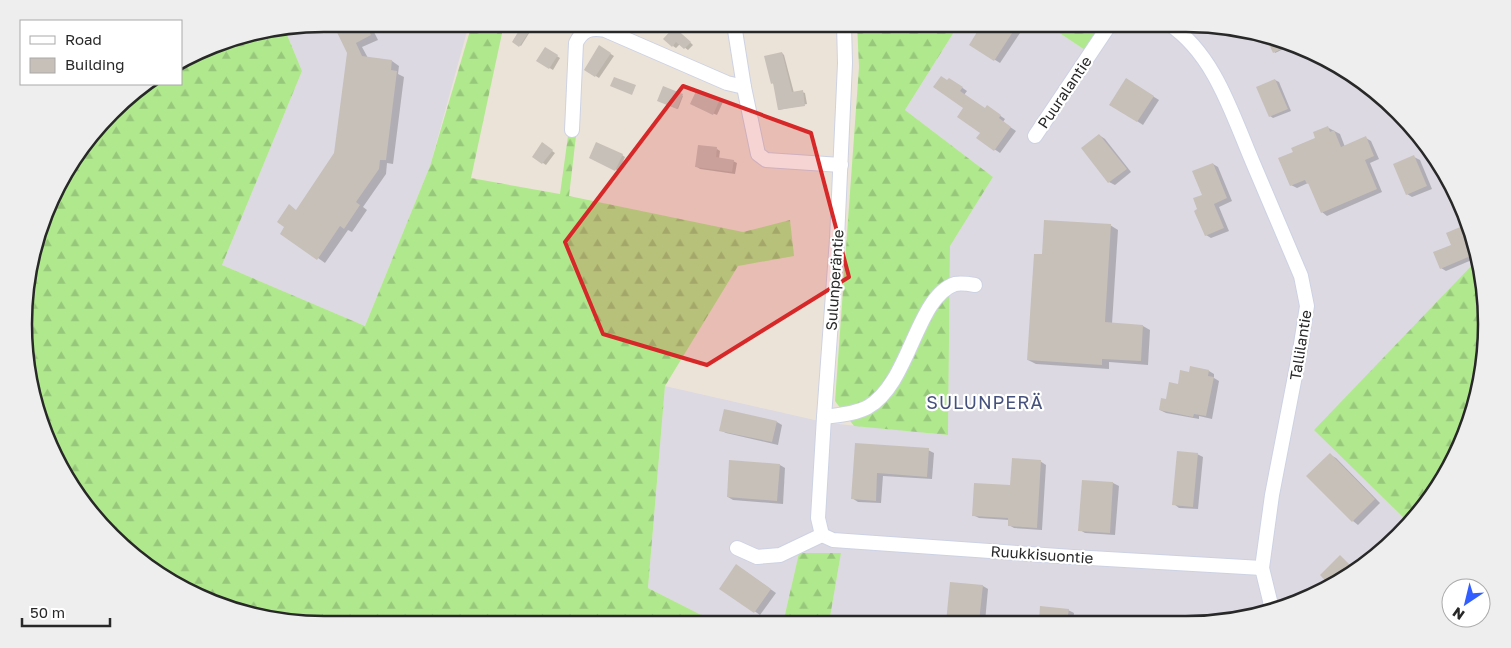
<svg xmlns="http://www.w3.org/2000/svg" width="1511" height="648" font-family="'Golos Text',sans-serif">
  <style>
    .industrial { fill: #dcd9e3 }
    .forest { fill: url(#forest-firs) }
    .shadow { fill: #0003 }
    .building { fill: #c7c0b8 }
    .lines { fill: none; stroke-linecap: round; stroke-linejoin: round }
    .minor-casing { stroke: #cdd2e3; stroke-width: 16 }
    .minor { stroke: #fff; stroke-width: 14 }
    .marked { fill: #d62828; fill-opacity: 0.2; stroke: #d62828; stroke-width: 4; stroke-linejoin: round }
    .labels { text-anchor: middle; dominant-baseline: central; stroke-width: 4.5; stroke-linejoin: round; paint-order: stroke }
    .street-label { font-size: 15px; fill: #282828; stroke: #fff }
    .quarter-label { font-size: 18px; letter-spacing: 1px; fill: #45507c; stroke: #fff }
    .rim { fill: none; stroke: #282828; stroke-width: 2.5 }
  </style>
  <defs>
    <pattern id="forest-firs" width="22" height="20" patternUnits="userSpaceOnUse" patternTransform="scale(1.25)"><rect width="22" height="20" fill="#b0e88e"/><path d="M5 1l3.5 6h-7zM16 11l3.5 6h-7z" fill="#97c77a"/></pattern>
  </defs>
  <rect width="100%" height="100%" fill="#ece3d8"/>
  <g class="industrial">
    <path d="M324 24H469L430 166 365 326 222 265 302 71 285 30Z"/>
    <path d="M959 24H1046L1085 50 1117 24H1187L1284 40 1385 98 1456 191 1475 262 1315 430 1409 523 1385 550 1302 601 1226 622 829 623 841 553H799L783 623H717L648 588 665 386 828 423 948 435 950 246 993 177 905 110Z"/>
  </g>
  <g class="forest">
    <path d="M472 24H504L471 178 560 194 568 136H576L569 196 743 232 790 220 794 256 738 266 665 386 648 588 717 623 324 624 227 608 126 550 64 474 26 363 29 266 64 174 126 98 151 84H181V66L227 40 285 30 302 71 222 265 365 326 430 166Z"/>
    <path d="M857 24H959L905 110 993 177 950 246 948 435 854 426 835 401 859 67Z"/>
    <path d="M1046 24H1103L1085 50Z"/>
    <path d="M1475 262 1487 305 1471 421 1436 491 1409 523 1314 430Z"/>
    <path d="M799 553H841L829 623H783Z"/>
  </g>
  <g class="shadow">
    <path d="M334 24H370L378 40 362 47 368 58 392 61 399 66 398 74 404 77 393 164 387 163 386 174 363 207 367 210 352 232 348 230 325 263 318 258 297 211 336 154 348 53Z"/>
    <path d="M421 24H450L446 33Z"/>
    <path d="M984 24H1026L1000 63 971 45Z"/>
    <path d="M523 26 531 30 521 46 513 41Z"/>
    <path d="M677 30 693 45 688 50 680 44 676 48 673 46Z"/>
    <path d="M1274 38 1284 40 1292 45 1275 53 1269 41Z"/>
    <path d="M600 47 614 56 599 78 585 69Z"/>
    <path d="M546 49 560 58 553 70 538 61Z"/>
    <path d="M782 53 784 55 794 93 802 92 805 93 807 104 779 110 774 84 772 83Z"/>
    <path d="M1127 80 1159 100 1143 125 1111 104Z"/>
    <path d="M1275 80 1279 82 1291 111 1273 118 1270 116Z"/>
    <path d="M948 81 954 82 967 91 964 95 985 110H992L1005 119 1003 122 1016 131 1000 153 978 138 982 133Z"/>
    <path d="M664 88 683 96 678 109 659 101Z"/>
    <path d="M697 91 723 102 717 115 695 106Z"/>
    <path d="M1394 111 1405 124 1391 117Z"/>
    <path d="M1327 127 1340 134 1345 147 1366 138 1371 141 1379 159 1370 163 1382 192 1327 216 1322 212 1310 184 1308 183 1297 188 1291 185 1294 153 1317 139Z"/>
    <path d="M1099 135 1105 139 1131 172 1115 185 1109 182 1083 148Z"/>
    <path d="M542 144 555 153 546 165 534 157Z"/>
    <path d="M717 149 720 151 719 159 733 161 737 163 735 174 700 169 697 167Z"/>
    <path d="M622 155 625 157 619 171 594 160Z"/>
    <path d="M1414 157 1420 160 1432 189 1412 197 1407 194Z"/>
    <path d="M1213 164 1218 167 1232 201 1219 207 1229 231 1211 238 1206 235 1199 210Z"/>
    <path d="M1110 225 1118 230 1112 324 1143 326 1150 330 1148 365 1109 362V369L1036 364 1028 360 1043 256Z"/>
    <path d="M1466 226 1474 259 1446 271 1441 268 1452 245 1448 234Z"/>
    <path d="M1209 371 1214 374V378L1219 381 1212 419 1199 416V419L1166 413 1160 410 1190 373Z"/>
    <path d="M777 422 782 425 778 445 726 433 720 430Z"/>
    <path d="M856 445 928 450 934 453 932 479 883 476 881 503 858 502 852 498Z"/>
    <path d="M1197 454 1203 457 1198 509 1179 508 1174 504Z"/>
    <path d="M1330 455 1336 458 1380 503 1358 525 1353 521 1308 476Z"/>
    <path d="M1040 461 1046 465 1042 530 1014 528 1009 525V520L979 518 973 515Z"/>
    <path d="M780 465 785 468 783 504 733 500 728 497Z"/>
    <path d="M1083 481 1113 483 1119 486 1115 535 1085 533 1080 530Z"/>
    <path d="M742 569 776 593 760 615 721 588Z"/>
    <path d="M951 583 983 586 988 589 985 622H947Z"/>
    <path d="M1042 607 1068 610 1074 613 1073 622H1040Z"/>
  </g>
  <g class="building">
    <path d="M333 24H365L371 35 356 43 362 56 392 60 391 70 397 71 386 160H380L379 169 356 202 360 205 344 229 340 226 317 260 280 234 284 227 277 222 289 204 296 210 334 153 347 53Z"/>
    <path d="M523 24 531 29 519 47 512 42Z"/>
    <path d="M982 24H1018L994 61 969 45Z"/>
    <path d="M674 27 691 42 684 49 676 42 672 47 663 39Z"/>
    <path d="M1272 38 1284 40 1292 44 1273 53 1267 40Z"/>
    <path d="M599 45 611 53 595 77 584 70Z"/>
    <path d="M545 47 558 55 549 69 536 61Z"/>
    <path d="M782 52 792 92 803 90 805 106 778 110 773 83 771 84 764 56Z"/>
    <path d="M941 76 947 80 949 78 963 87 960 91 985 108 987 105 1001 115 999 118 1011 127 994 151 976 138 980 133 957 117 963 108 933 87Z"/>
    <path d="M614 77 636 85 632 95 610 86Z"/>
    <path d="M1126 78 1154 96 1137 122 1109 105Z"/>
    <path d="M1275 79 1288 109 1269 117 1256 87Z"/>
    <path d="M663 86 683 94 677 109 657 101Z"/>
    <path d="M697 89 720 99 713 115 690 104Z"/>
    <path d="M1328 126 1330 132 1334 130 1341 147 1366 136 1374 156 1365 160 1377 189 1321 213 1308 183 1307 184 1305 180 1290 186 1278 158 1293 152 1291 148 1315 138 1313 132Z"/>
    <path d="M1099 134 1127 169 1108 183 1081 148Z"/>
    <path d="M542 142 553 150 542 164 532 157Z"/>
    <path d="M596 142 623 154 615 171 589 158Z"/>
    <path d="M698 145 717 147 716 157 734 160 732 172 695 167Z"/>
    <path d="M1414 155 1427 186 1406 195 1393 164Z"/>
    <path d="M1213 163 1227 198 1214 204 1224 228 1205 236 1194 211 1197 209 1193 198 1202 195 1192 171Z"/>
    <path d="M1044 220 1111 224 1105 322 1143 325 1141 361 1102 359V365L1027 360 1034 254H1042Z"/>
    <path d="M1465 225 1473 255 1440 269 1433 252 1451 245 1446 233Z"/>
    <path d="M1190 366 1209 370 1208 376 1214 377 1206 416 1194 414 1193 417 1159 410 1161 398 1166 399 1169 382 1178 384 1180 370 1189 372Z"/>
    <path d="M724 409 777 421 772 442 719 431Z"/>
    <path d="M855 443 929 448 927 477 877 473 876 501 851 499Z"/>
    <path d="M1177 451 1198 453 1193 507 1172 505Z"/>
    <path d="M1330 453 1375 499 1352 522 1306 476Z"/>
    <path d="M1012 458 1041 460 1037 528 1008 526V518L972 516 974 483 1010 485Z"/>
    <path d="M729 460 780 464 777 501 727 497Z"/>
    <path d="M1082 480 1113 482 1110 533 1078 531Z"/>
    <path d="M1340 555 1354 569 1329 585 1320 575Z"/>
    <path d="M736 564 771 589 754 613 719 589Z"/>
    <path d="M950 582 983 585 979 622H946Z"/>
    <path d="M1040 606 1069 609 1067 622H1039Z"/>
  </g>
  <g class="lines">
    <g class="minor-casing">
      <g id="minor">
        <path d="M734 24 744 87"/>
        <path d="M1169 24C1215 55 1232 114 1253 163 1269 201 1285 238 1301 276L1307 306 1300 350 1272 495 1262 568 1272 609"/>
        <path d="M572 130 576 43C582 30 591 27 605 30L727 83 744 87 758 154 766 160 841 165"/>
        <path d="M1035 136 1110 24"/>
        <path d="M824 417C838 415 855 414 868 407 910 383 916 297 955 284 961 283 969 284 975 285"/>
        <path d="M822 535 818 518 824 417 837 239 845 63 844 24"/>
        <path d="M822 535 833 540 1073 557 1262 568"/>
        <path d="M737 548 757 557 780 555 822 535"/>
      </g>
    </g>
    <use href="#minor" class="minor"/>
  </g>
  <path class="marked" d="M683 86 811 133 849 277 707 365 603 334 565 242Z"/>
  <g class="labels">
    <g class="street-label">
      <text transform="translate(1064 92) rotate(-56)">Puuralantie</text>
      <text transform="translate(834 280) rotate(-86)">Sulunperäntie</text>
      <text transform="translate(1300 345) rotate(-81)">Tallilantie</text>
      <text transform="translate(1042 554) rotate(4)">Ruukkisuontie</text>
    </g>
    <g class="quarter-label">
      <text x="985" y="402">SULUNPERÄ</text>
    </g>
  </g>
  <path d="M0 0H1511V648H0ZM324 32H1186A292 292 0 0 1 1478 324V324A292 292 0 0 1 1186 616H324A292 292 0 0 1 32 324V324A292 292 0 0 1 324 32Z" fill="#eee" fill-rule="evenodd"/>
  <path class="rim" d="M324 32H1186A292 292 0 0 1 1478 324V324A292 292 0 0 1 1186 616H324A292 292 0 0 1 32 324V324A292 292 0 0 1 324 32Z"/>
  <rect x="20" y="20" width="162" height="65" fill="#ffffff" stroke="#a9a9a9"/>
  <rect x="30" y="36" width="25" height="8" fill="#ffffff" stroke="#a9a9a9"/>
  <text x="65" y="45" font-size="15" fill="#282828">Road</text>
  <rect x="30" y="58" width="25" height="15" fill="#c7c0b8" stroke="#a9a9a9"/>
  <text x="65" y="70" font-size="15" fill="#282828">Building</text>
  <g transform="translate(1466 603) rotate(215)"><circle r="24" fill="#ffffff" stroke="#a9a9a9"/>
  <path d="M0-4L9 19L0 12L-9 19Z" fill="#325eff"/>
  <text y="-8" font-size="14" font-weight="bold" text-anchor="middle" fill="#282828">N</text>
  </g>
  <path d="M22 618v8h88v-8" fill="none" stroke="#282828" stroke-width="2.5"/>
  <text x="30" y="618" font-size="15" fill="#282828" stroke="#ffffff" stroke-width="4" paint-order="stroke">50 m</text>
</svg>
